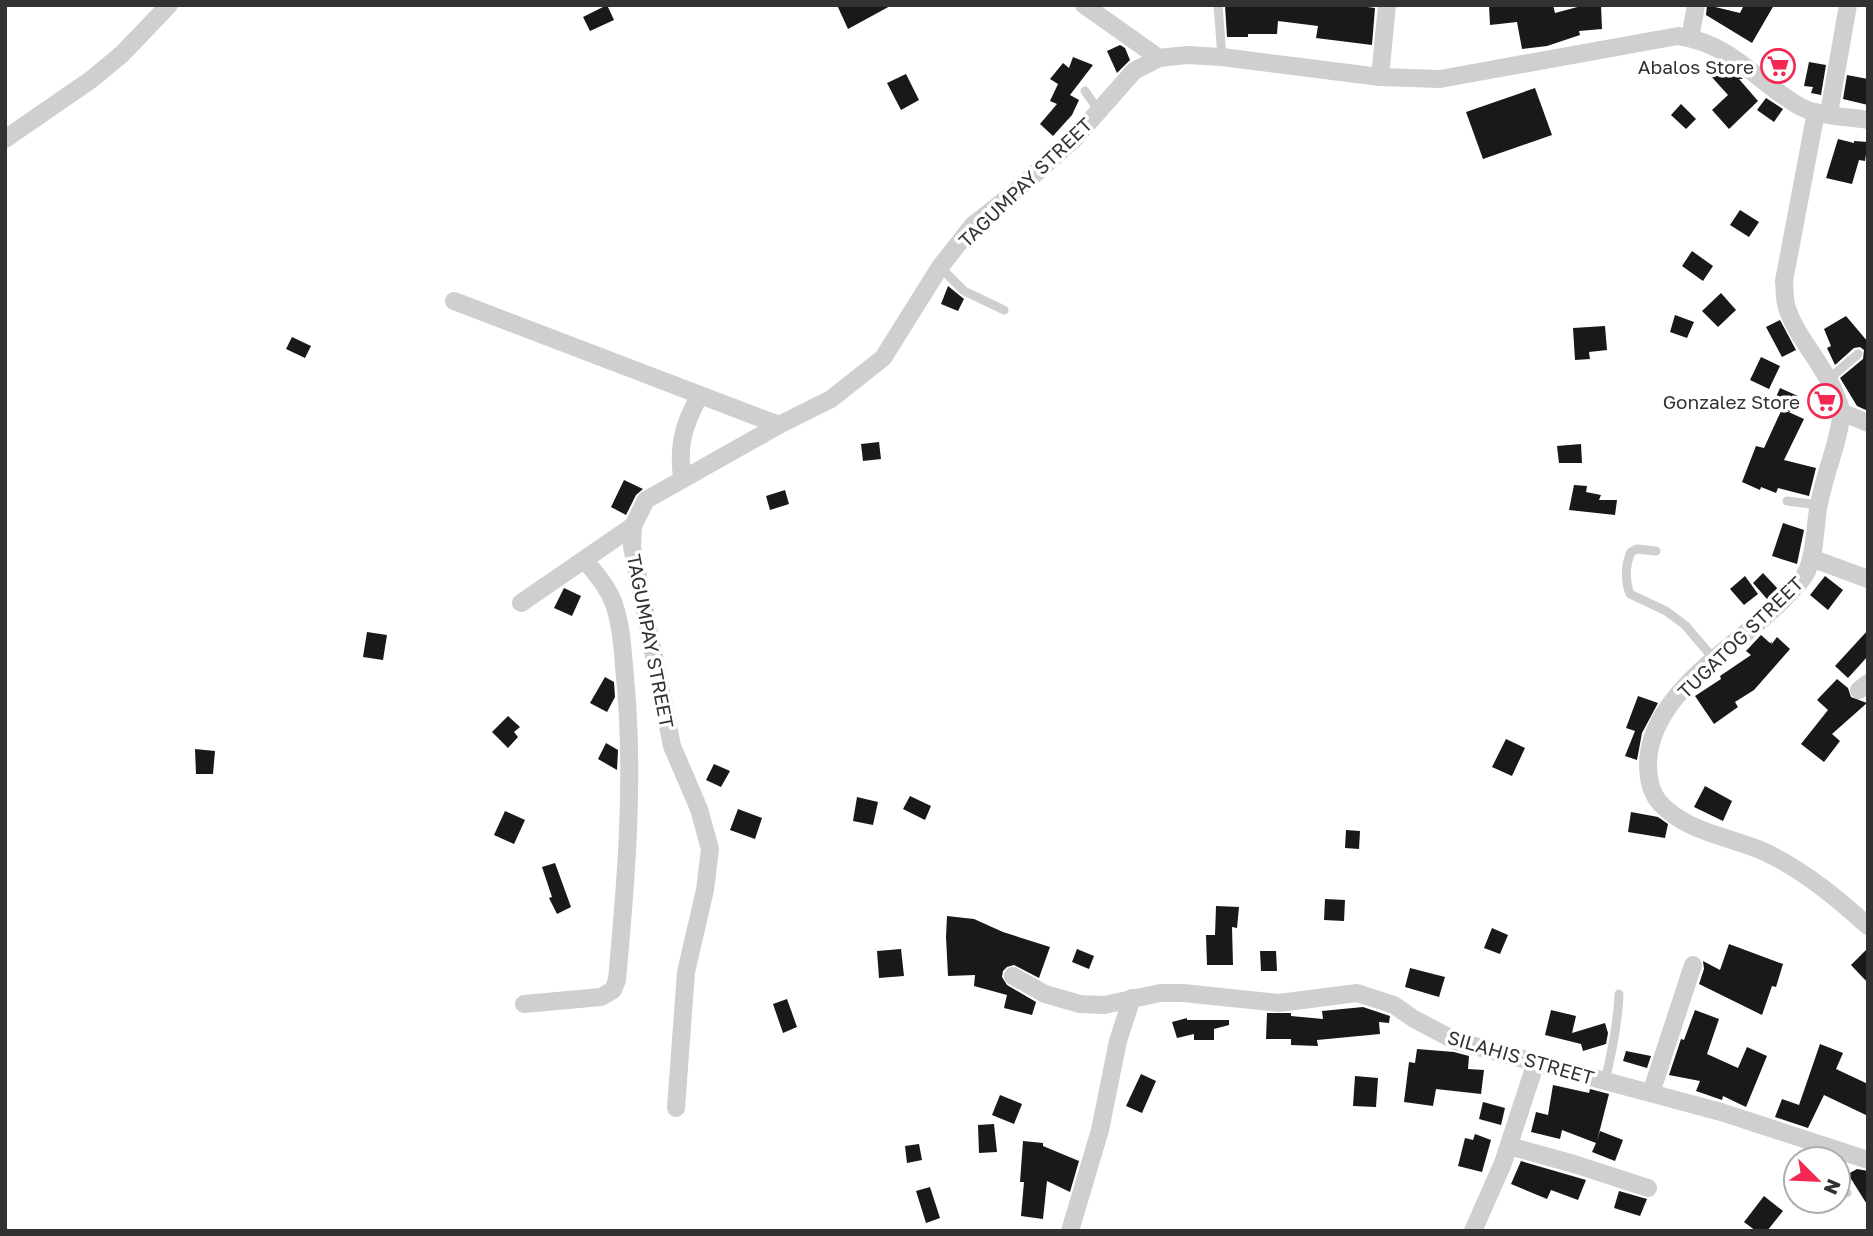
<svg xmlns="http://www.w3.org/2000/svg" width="1873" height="1236" font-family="'Golos Text',sans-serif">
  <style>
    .building { fill: #191919 }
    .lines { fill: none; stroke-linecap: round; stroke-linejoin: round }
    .service { stroke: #cfcfcf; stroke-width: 9 }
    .minor { stroke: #cfcfcf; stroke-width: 18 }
    .labels { text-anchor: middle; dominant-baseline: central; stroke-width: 7; stroke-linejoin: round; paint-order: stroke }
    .poi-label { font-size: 19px; fill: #323232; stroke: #fff; text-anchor: end }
    .street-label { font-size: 19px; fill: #323232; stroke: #fff }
  </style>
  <rect width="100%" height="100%" fill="#fff"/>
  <g class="building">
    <path d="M607 5 614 20 590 31 583 17Z"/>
    <path d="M837 5H892L848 29Z"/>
    <path d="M1225 5H1353L1375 8 1372 45 1316 38 1318 26 1278 21 1277 34H1248V37H1227Z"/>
    <path d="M1489 5H1553L1555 13 1585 5H1601L1602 29 1579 31 1580 35 1547 46 1522 49 1517 22 1490 25Z"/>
    <path d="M1707 5 1740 13 1744 5H1774L1752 43 1706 15Z"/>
    <path d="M1120 45 1125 48 1130 60 1117 73 1107 51Z"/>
    <path d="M1073 57 1093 65 1070 95 1079 100 1072 115 1053 136 1040 124 1057 104 1050 101 1058 84 1050 79 1063 63 1069 68Z"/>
    <path d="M1809 62 1826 65 1821 95 1811 93 1813 87 1804 86Z"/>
    <path d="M1721 63 1743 79H1739L1758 101 1729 129 1712 110 1728 95 1709 74Z"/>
    <path d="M906 74 919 100 901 110 887 83Z"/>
    <path d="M1847 75 1868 79V105L1843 99Z"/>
    <path d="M1535 88 1552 135 1483 159 1466 112Z"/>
    <path d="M1766 98 1783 109 1774 122 1757 110Z"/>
    <path d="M1681 104 1696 119 1686 129 1671 115Z"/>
    <path d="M1838 139 1854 143V141L1868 142 1865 161 1859 160 1852 184 1826 178Z"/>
    <path d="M1740 210 1759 222 1749 237 1730 225Z"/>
    <path d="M1692 251 1713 266 1703 281 1682 266Z"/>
    <path d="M948 286 964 299 958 311 941 304Z"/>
    <path d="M1721 293 1736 310 1718 327 1702 311Z"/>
    <path d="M1675 315 1694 322 1687 338 1670 332Z"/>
    <path d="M1846 316 1868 342V411L1857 406 1840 378 1863 359 1864 350 1860 347 1854 348 1835 365 1827 348 1831 346 1824 329Z"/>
    <path d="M1780 320 1796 350 1782 357 1766 327Z"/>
    <path d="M1605 326 1607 350 1589 352 1590 359 1575 360 1573 328Z"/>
    <path d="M292 337 311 346 305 358 286 349Z"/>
    <path d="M1761 357 1780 366 1769 389 1750 380Z"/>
    <path d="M1780 388 1798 396 1790 412 1773 404Z"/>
    <path d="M1782 409 1804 419 1784 460 1816 468 1809 496 1778 488 1776 493 1761 487 1760 490 1742 482 1756 446 1764 448Z"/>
    <path d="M879 442 881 459 863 461 861 444Z"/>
    <path d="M1581 444 1582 463H1559L1557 446Z"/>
    <path d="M624 480 643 489 636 495 626 515 611 507Z"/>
    <path d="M1574 485 1587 486 1586 492 1601 495 1599 500H1617L1615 515 1569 510Z"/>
    <path d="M785 490 789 504 770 510 766 496Z"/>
    <path d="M1783 523 1804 530 1797 564 1772 556Z"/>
    <path d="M1763 573 1778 589 1767 599 1753 583Z"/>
    <path d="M1745 576 1758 594 1744 605 1730 589Z"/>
    <path d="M1825 576 1843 590 1828 610 1810 595Z"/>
    <path d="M564 588 581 596 572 616 554 608Z"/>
    <path d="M1868 630V656L1848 678 1835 666Z"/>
    <path d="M367 632 387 635 383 660 363 657Z"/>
    <path d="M1761 635 1770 643 1772 642 1771 645 1777 637 1790 649 1754 690 1735 702 1738 707 1714 724 1695 696 1721 679 1720 676 1751 655 1746 651Z"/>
    <path d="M605 677 614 682 615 697 607 712 590 703Z"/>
    <path d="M1837 679 1848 688 1851 697 1867 703 1832 734 1840 741 1824 762 1801 744 1828 710 1817 700Z"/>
    <path d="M1638 696 1658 703 1642 733 1637 760 1625 756 1635 731 1626 728Z"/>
    <path d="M508 716 520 727 514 732 518 737 508 748 492 732Z"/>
    <path d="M1506 739 1525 748 1512 776 1492 767Z"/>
    <path d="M606 743 618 750 617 770 598 759Z"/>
    <path d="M195 749 215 751 213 774H196Z"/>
    <path d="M714 764 730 771 721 787 706 780Z"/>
    <path d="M1705 786 1732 801 1723 821 1694 807Z"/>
    <path d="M910 796 931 806 925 820 903 809Z"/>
    <path d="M857 797 878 802 873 825 853 821Z"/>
    <path d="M738 809 762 818 755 839 730 830Z"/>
    <path d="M505 811 525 820 514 844 494 835Z"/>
    <path d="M1631 812 1658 817 1668 824 1665 838 1628 832Z"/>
    <path d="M1346 830 1360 831 1359 849 1345 848Z"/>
    <path d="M555 863 571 907 557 914 549 898 552 897 542 867Z"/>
    <path d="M1325 899 1345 900 1344 921 1324 920Z"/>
    <path d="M1216 906 1239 907 1237 928 1232 927 1233 965H1207L1206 935H1215Z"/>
    <path d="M947 916 974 919 1003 932 1050 947 1039 978 1014 965 1007 967 1003 971 1002 977 1007 985 1036 1002 1032 1015 1004 1008 1007 995 974 986 975 975 948 976 946 937Z"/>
    <path d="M1492 928 1508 935 1500 954 1484 948Z"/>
    <path d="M1729 944 1783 964 1776 987 1772 986 1762 1015 1699 984 1704 969 1703 961 1720 970Z"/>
    <path d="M1868 948V983L1851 965Z"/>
    <path d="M901 949 904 976 879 978 877 951Z"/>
    <path d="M1077 949 1094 956 1089 969 1072 962Z"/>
    <path d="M1260 951H1276L1277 971H1261Z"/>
    <path d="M1410 968 1445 977 1439 997 1405 987Z"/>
    <path d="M787 999 797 1027 783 1033 773 1004Z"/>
    <path d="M1363 1007 1390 1016 1389 1023 1379 1022 1380 1034 1317 1040 1318 1046 1291 1045V1039H1266L1267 1013H1291V1016L1323 1019 1322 1011Z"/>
    <path d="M1551 1010 1576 1016 1572 1033 1605 1023 1608 1033 1606 1044 1583 1051 1581 1044 1545 1035Z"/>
    <path d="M1695 1010 1719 1019 1707 1054 1738 1068 1747 1047 1767 1056 1746 1107 1723 1096 1722 1100 1696 1091 1700 1081 1669 1075 1681 1039 1684 1040Z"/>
    <path d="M1187 1018V1020H1229V1025L1214 1029V1040H1194V1034L1177 1038 1172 1022Z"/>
    <path d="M1820 1044 1843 1053 1836 1069 1868 1084V1116L1824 1095 1808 1128 1775 1117 1782 1099 1799 1105Z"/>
    <path d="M1417 1049 1454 1052 1469 1056 1468 1069 1484 1070 1481 1094 1436 1089 1433 1106 1404 1102 1409 1062 1415 1063Z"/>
    <path d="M1626 1051 1651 1056 1647 1068 1623 1061Z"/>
    <path d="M1141 1074 1156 1081 1142 1113 1126 1106Z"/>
    <path d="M1355 1076 1378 1078 1376 1107 1353 1106Z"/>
    <path d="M1553 1085 1589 1093 1590 1089 1609 1094 1597 1141 1600 1131 1623 1140 1615 1161 1592 1152 1596 1143 1562 1130 1560 1139 1531 1132 1536 1112 1548 1115Z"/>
    <path d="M1000 1095 1022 1104 1014 1124 992 1115Z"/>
    <path d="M1483 1102 1505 1108 1501 1125 1479 1119Z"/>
    <path d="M994 1124 997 1152 979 1153 978 1125Z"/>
    <path d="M1475 1134 1491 1140 1482 1172 1458 1166 1465 1138 1473 1140Z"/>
    <path d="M1023 1141 1043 1143V1146L1079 1161 1070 1192 1047 1181 1043 1219 1021 1216 1024 1182H1020Z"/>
    <path d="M919 1144 922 1160 907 1163 905 1146Z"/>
    <path d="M1521 1161 1586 1180 1578 1200 1551 1190 1547 1199 1511 1184Z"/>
    <path d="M1857 1169 1868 1171V1206L1848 1174Z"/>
    <path d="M930 1187 940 1218 926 1223 916 1191Z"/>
    <path d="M1619 1191 1647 1199 1640 1216 1614 1208Z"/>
    <path d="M1764 1196 1783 1211 1767 1231H1756L1744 1222Z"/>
  </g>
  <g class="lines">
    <g class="service">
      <path d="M1218 5 1222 57"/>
      <path d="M1085 91 1099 111"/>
      <path d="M940 267 964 291 1004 310"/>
      <path d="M1829 379 1858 354"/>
      <path d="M1787 501 1819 505"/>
      <path d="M1656 551 1637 549 1631 552C1625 565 1625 581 1630 594L1666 611 1685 625 1714 659"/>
      <path d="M1605 1081C1612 1052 1618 1024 1619 994"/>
      <path d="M1838 1181 1847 1193"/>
    </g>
    <g class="minor">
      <path d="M1084 5 1159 58"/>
      <path d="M1690 38 1696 5"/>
      <path d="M1380 77 1387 5"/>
      <path d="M1816 112 1784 281C1785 290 1784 300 1787 308 1797 338 1821 361 1834 391 1836 397 1840 404 1841 411 1842 420 1838 433 1836 442 1830 464 1822 486 1818 509 1815 529 1815 553 1807 571 1802 582 1791 591 1783 600 1739 645 1650 692 1648 763 1648 777 1650 792 1660 803 1686 832 1731 837 1765 852 1803 870 1837 898 1868 926"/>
      <path d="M1829 113 1848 5"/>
      <path d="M5 139 92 79 122 54 169 5"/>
      <path d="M454 301 779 425"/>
      <path d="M1841 412 1868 423"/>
      <path d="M682 479C678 444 683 427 699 396"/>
      <path d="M1811 558 1868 579"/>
      <path d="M521 603 633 526"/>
      <path d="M1859 690 1868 683"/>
      <path d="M1013 976 1045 994 1080 1004 1104 1005 1160 993H1183L1279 1003 1357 993 1394 1005 1414 1019 1456 1041 1721 1112 1868 1160"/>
      <path d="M524 1004 601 997 613 990 617 980C626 882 634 786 626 688 623 660 623 631 614 604 608 587 596 574 585 560"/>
      <path d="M1651 1093 1693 965"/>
      <path d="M676 1108 686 972 705 890 710 849 699 809 672 746 632 547 633 526 646 500 779 425 831 399 883 358 940 267 973 225 1010 196 1073 140 1134 71 1159 58 1187 55 1222 57 1380 77 1440 79 1678 36C1733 44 1754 80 1799 106 1818 117 1846 116 1868 120"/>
      <path d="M1509 1146 1574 1164 1648 1188"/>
      <path d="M1070 1231 1100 1130 1118 1041 1132 998"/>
      <path d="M1473 1231 1503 1163 1536 1062"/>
    </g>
  </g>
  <defs>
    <g id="supermarket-ring" transform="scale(1.75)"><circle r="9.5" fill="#fff" stroke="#f42953" stroke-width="1.5"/><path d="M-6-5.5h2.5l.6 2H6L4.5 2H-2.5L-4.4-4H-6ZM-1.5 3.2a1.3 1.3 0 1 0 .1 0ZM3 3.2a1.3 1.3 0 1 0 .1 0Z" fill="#f42953"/></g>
  </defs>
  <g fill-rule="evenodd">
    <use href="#supermarket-ring" x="1778" y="66"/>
    <use href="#supermarket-ring" x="1825" y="401"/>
  </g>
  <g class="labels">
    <g class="poi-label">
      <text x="1754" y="66">Abalos Store</text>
      <text x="1800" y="401">Gonzalez Store</text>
    </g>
    <g class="street-label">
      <text transform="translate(1025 182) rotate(-44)">TAGUMPAY STREET</text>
      <text transform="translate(1740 637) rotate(-44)">TUGATOG STREET</text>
      <text transform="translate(651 641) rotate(79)">TAGUMPAY STREET</text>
      <text transform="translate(1521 1057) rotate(16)">SILAHIS STREET</text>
    </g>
  </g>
  <rect width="1873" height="1236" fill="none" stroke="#323232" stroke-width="14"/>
  <g transform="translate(1817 1180) rotate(114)"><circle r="33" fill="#ffffff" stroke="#adadad" stroke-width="2"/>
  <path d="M0-5L12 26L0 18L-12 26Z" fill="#f42953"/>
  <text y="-10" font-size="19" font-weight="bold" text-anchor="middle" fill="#323232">N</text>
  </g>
</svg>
